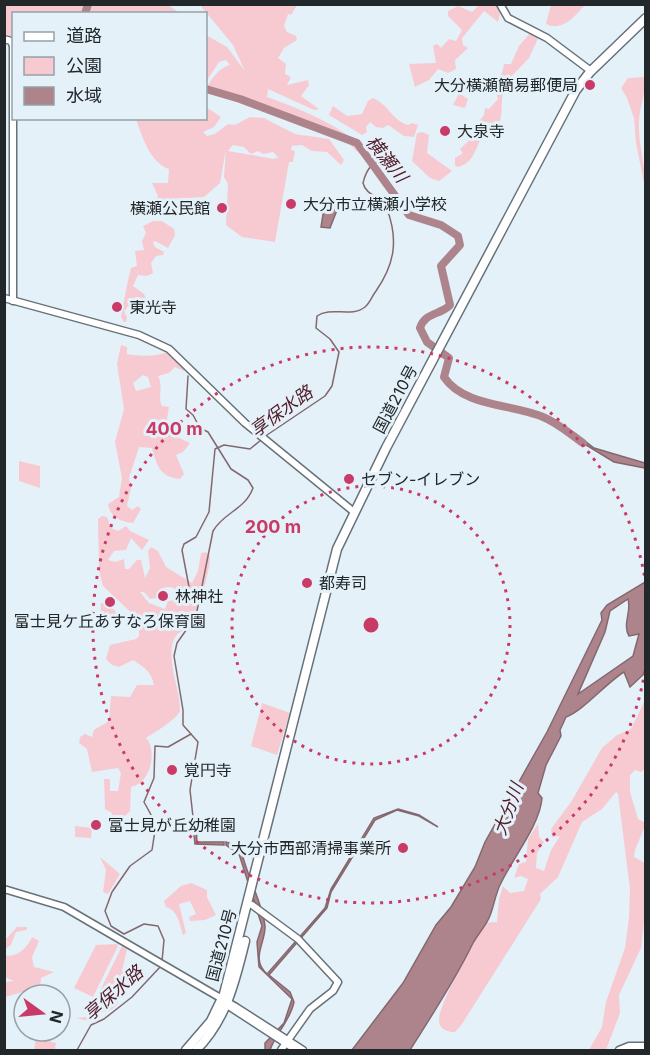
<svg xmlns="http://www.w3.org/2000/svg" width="650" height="1055" font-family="Inter,'Noto Sans JP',sans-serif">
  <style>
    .green { fill: #f7cad2; fill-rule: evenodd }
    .water { fill: #ae848c; stroke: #84686f; stroke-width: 1.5; fill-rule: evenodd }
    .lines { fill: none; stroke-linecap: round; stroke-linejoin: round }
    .stream { stroke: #84686f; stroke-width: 1.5 }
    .river { stroke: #ae848c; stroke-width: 8 }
    .tertiary-casing { stroke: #667178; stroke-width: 9 }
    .trunk-casing { stroke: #667178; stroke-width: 11 }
    .tertiary { stroke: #fff; stroke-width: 6 }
    .trunk { stroke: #fff; stroke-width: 8 }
    .ring { fill: none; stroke: #c93b66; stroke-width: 3; stroke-dasharray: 3 6 }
    .poi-dot { fill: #c93b66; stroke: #e4f1f8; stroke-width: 2 }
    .labels { text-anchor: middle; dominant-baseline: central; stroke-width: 6; stroke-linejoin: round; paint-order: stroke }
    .poi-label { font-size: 16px; fill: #22272a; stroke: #e4f1f8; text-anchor: start }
    .street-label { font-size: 16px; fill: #22272a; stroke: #e4f1f8 }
    .water-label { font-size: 18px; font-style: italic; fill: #531c2b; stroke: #e4f1f8 }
    .centre { fill: #c93b66; stroke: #e4f1f8; stroke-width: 3 }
    .ring-label { font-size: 18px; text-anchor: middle; font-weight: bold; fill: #c93b66; stroke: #e4f1f8; stroke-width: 6; stroke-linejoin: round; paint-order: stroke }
  </style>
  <rect width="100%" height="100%" fill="#e4f1f8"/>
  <g class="green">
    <path d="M168 5 180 13 14 14 13 37 5 34V5Z"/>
    <path d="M200 5H297L291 15 288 14 284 26 287 32 296 36 297 40 284 48 278 58 286 64 285 74 291 77 287 85 308 80 309 85 301 96 319 109 314 110 268 89 267 97C287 104 365 133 363 157L346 141 311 124 275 111 206 93C207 82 220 67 230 65L226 60 219 62 206 82V35L227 47 245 71 233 45Z"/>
    <path d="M479 5H496L500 14 498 22 484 11 462 38 463 45 468 48 455 60 456 69 448 73 438 69 429 80 415 87 409 64 436 63 433 46 437 44 441 48 449 39 456 41 462 30 448 16V11L458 6 472 12Z"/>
    <path d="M551 5H585C575 16 563 32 546 24Z"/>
    <path d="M535 27 541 32 529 58 507 81C507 88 502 93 502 99 501 118 503 123 487 138L482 137C474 150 475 162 458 167L455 166V158L463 153 460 149 478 132V123L484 115 485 108 489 109 498 99 494 86 488 82 489 77 496 79 502 73 504 64H511L519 46Z"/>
    <path d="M645 77C646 97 638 109 639 127 639 148 646 167 645 188L636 143 634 118 627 98 621 88 628 78Z"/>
    <path d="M459 93 468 99 465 108 453 105Z"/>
    <path d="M373 98C389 105 392 120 408 125L412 123 418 125 414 137 404 136 388 125 383 128 376 127 370 122 366 127 367 132 362 135 329 115 333 106 347 116 362 114 368 101Z"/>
    <path d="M206 107 221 117 214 127 203 132 207 136 215 134 228 124 235 125 250 117 264 118 295 134 329 139 344 160 341 165 327 152 312 151 302 145 292 146 291 150 295 151 293 162H289L275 242 242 237 226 225 228 184 224 177 226 149 220 183 204 197 170 199 145 215 158 196 152 183H168L169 169C150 163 142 136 136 119L206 118ZM233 145 244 147 251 154 258 151 263 154 273 152 278 157 284 155 274 159 228 151Z"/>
    <path d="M422 132 429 135 427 153 452 171 439 181 430 178 412 161 417 133Z"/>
    <path d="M153 221H162L174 229 175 235 168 248 155 241 153 243 155 247 164 252 163 255 156 256 151 263 153 273 147 276 138 275 133 286 144 294 148 304 146 307 139 306 136 311 128 306 124 312 127 317 126 322H124L121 317C124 300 127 284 131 268L137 266 135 251 144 250 142 241 146 233 143 226Z"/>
    <path d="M121 345 127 347V354C139 356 157 357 167 352L184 368V371L175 367 169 373 158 376C164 387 157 396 162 406L169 407 167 419 176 429 177 437 190 443 183 452 176 455 184 474 180 479C159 477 157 465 152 448L139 447 129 478 131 488 127 506 132 510 138 506 141 509 133 523C121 522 110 517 108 504L119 497 122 478 115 442 124 409 117 364ZM143 375 148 377 151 387 136 391 133 383Z"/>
    <path d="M19 461 40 466V488L19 481Z"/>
    <path d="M102 516 107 517 111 528 118 531 126 526 130 531 149 540 142 550 131 538 126 550 114 551 108 560 115 562 124 559 125 569H129L137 560H141L145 578 150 568 148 551 151 547 158 551 166 567 192 583 198 571 201 553 206 552 210 556C210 572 198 612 188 625 183 632 176 632 173 642 167 664 180 688 180 711 176 720 155 732 146 738 157 749 152 783 131 787L130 811 117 824 114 831 110 832 112 813 105 809 104 779H110V791H118L121 773 118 768 92 772 87 749 79 743 80 737 85 734 92 737 94 730 109 721 111 696 130 697 137 685H154C151 671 144 667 133 660L119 667 112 665 106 659 110 645 136 639 139 636V620L103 586 99 570 98 519ZM168 587 174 588 181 599 168 601 165 609 149 603 140 592H144L150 599 164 597 167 593 159 589Z"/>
    <path d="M101 603H108L123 620H100Z"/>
    <path d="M645 700V769L641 772 635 770 630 775V792L638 819 644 822 645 826 635 850 634 857 645 863 646 904 641 948 619 995 620 1013 606 1050H589L602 1027 606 1002 625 948 629 918 630 889 618 794 616 792 602 809 582 822 558 877 540 894 541 899 462 1024 455 1032C448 1032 439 1030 439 1020 439 1005 474 939 483 923L497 922 499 899 503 886 510 893 524 891 528 879 521 876 514 878 519 864 526 862 528 839 538 824 539 837 544 842 537 853 536 868 544 871 551 850 560 836 552 837 551 829 571 802 602 748 617 735 631 729Z"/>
    <path d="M262 703 290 713 277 755 251 746Z"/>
    <path d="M75 826 92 828 91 838 75 837Z"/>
    <path d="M100 857 120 874 108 894 103 892 106 870Z"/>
    <path d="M191 883 207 890V897L216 915 205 920 190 921 189 917 196 914 190 901 179 904 186 933 183 935C180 925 178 910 166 907L164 901 181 886Z"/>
    <path d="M17 927H27V930L16 932 11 945 5 949V940Z"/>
    <path d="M32 937 39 941 32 957 34 967 54 972 41 978 40 987 5 997V982L14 981 5 977V955C16 959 28 947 32 937Z"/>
    <path d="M117 944 118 946 93 997 74 988 96 945Z"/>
    <path d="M122 946 127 949 122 971 131 975 116 1006 108 1012 99 1011 92 1015 90 1021 75 1018 87 1017Z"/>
    <path d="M36 1038 56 1043 55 1050H34Z"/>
  </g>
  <g class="water">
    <path d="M324 208 337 210 330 228 321 227Z"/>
    <path d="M576 434 594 448 645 463V468L614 462 573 437Z"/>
    <path d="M645 582V673L630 687 624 672C606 683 583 711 566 717L560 730 561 736 546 765 538 793 542 798C540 825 512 859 501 883 495 894 494 907 489 918 485 927 477 935 472 945 454 982 432 1015 410 1050H352L403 983 436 925 451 907 475 867 485 842 547 732 602 620 601 613 607 605ZM628 599C632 612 622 624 629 636L639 634 633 656 578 694 605 632 610 611Z"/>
    <path d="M398 809 419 815 438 827 419 816 397 810 375 820 331 892 327 908 269 975 290 992 294 1002C290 1021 276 1033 270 1050H265V1043L284 1023 292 999 259 967 257 942 262 926 239 854 226 845V842L235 845 242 853C247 877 262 901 265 926 266 942 250 959 267 974L325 908 331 889 374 818Z"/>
    <path d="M193 825H196L197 842H224V845L195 844Z"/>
  </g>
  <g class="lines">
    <g class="stream">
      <path d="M188 376 186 409 193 415 200 428 208 432 231 469 248 480 253 488C245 510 224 512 213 531L196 616 177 643 174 656 183 710V725L198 742 190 790 194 826"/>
      <path d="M264 437 325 396 332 386 339 352 330 339 316 328 317 316C331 306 351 318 365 307 370 303 372 296 376 291 394 265 399 241 387 209 383 197 366 196 363 183 367 167 373 160 390 161"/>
      <path d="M189 587 182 550 184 544 196 537 209 512 215 449 224 445 250 449 261 440"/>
      <path d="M162 961 164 940 158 926 144 924 124 934 111 926 105 911 112 892 130 866 152 850 156 824 144 802 154 778 155 746 168 747 191 734"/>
      <path d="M77 1050 91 1025 104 1019 132 997 161 966"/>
    </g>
    <g class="river">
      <path d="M85 14 88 4"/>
      <path d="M206 89 240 99 357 143 409 215 441 225 458 236 460 245 441 266 450 305C441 315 425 312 420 328L427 342 449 358 444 377C464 407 513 404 543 417 558 423 570 434 583 443"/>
    </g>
    <g class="tertiary-casing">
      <g id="tertiary">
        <path d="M500 4 508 18 547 38 591 71"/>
        <path d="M4 39 11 41 13 46V301"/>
        <path d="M4 298 139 335 169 349 245 423 354 512"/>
        <path d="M4 889 64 907 236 1007 303 1050"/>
        <path d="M252 905 298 939 338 982 333 991 310 1009 281 1050"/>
        <path d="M230 1007 296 1050"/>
        <path d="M619 1050 629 1046H646"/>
      </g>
    </g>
    <g class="trunk-casing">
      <g id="trunk">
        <path d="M186 1050 211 1021 224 994 337 549 386 448 576 90 590 72 646 18"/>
        <path d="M196 1050C226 1020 235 982 245 941"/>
      </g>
    </g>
    <use href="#tertiary" class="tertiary"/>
    <use href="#trunk" class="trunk"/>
  </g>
  <g class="ring">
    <circle cx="371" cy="625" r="139"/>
    <path d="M645 671A278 278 0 1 1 645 579"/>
  </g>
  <g class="poi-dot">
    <circle cx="590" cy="85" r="6"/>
    <circle cx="445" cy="131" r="6"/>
    <circle cx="291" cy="204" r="6"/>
    <circle cx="222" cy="208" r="6"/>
    <circle cx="117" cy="307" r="6"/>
    <circle cx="349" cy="479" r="6"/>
    <circle cx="307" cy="583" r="6"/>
    <circle cx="163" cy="596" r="6"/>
    <circle cx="110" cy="602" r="6"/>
    <circle cx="172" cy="770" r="6"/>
    <circle cx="96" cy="825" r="6"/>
    <circle cx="403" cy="848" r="6"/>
  </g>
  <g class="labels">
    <g class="poi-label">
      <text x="578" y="85" text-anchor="end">大分横瀬簡易郵便局</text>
      <text x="457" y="131">大泉寺</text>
      <text x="303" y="204">大分市立横瀬小学校</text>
      <text x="210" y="208" text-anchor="end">横瀬公民館</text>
      <text x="129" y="307">東光寺</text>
      <text x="361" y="479">セブン-イレブン</text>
      <text x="319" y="583">都寿司</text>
      <text x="175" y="596">林神社</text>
      <text x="110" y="621" text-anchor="middle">富士見ケ丘あすなろ保育園</text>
      <text x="184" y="770">覚円寺</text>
      <text x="108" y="825">富士見が丘幼稚園</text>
      <text x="391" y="848" text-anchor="end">大分市西部清掃事業所</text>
    </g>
    <g class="street-label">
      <text transform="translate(395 399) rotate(-62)">国道210号</text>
      <text transform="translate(221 945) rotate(-75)">国道210号</text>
    </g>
    <g class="water-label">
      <text transform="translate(387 159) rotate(51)">横瀬川</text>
      <text transform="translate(281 411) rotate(-36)">享保水路</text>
      <text transform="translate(508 809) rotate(-70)">大分川</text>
      <text transform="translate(113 993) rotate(-41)">享保水路</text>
    </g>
  </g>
  <circle cx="371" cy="625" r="9" class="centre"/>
  <g class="ring-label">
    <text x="174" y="435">400 m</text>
    <text x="273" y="533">200 m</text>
  </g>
  <rect width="650" height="1055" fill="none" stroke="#22272a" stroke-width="12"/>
  <rect x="12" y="12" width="195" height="108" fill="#e4f1f8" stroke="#96a0a6" stroke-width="1.5"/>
  <rect x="24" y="32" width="30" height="9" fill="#ffffff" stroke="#96a0a6" stroke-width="1.5"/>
  <text x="66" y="42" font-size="18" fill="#22272a">道路</text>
  <rect x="24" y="57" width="30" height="18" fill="#f7cad2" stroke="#96a0a6" stroke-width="1.5"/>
  <text x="66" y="72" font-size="18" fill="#22272a">公園</text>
  <rect x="24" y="87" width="30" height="18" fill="#ae848c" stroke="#96a0a6" stroke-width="1.5"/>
  <text x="66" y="102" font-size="18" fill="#22272a">水域</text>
  <g transform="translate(42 1013) rotate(105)"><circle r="28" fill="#e4f1f8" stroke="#96a0a6" stroke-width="1.5"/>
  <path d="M0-4.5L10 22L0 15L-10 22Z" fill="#c93b66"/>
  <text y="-9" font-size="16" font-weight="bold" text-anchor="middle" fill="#22272a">N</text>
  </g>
</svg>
